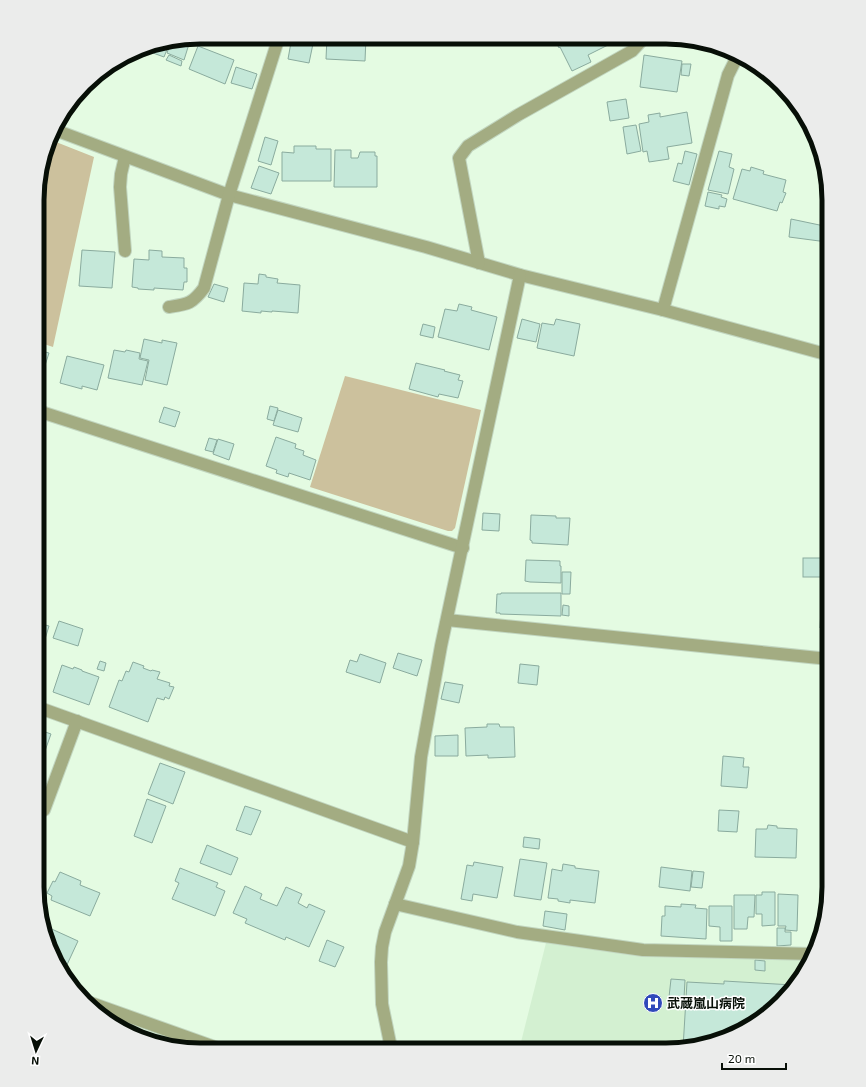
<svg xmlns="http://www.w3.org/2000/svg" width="866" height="1087" font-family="'Exo 2','Noto Sans JP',sans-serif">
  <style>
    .built { fill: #d3f0d1 }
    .green { fill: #ccc19d }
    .building { fill: #c5e8d9; stroke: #8aab9e }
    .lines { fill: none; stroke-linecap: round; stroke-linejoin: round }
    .minor-casing { stroke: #c1d5bf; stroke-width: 14 }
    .minor { stroke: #a3ac82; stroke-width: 12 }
    .labels { text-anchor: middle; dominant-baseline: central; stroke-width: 3; stroke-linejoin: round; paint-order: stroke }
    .poi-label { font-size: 13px; font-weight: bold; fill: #070f07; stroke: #fff; text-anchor: start }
    .rim { fill: none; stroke: #070f07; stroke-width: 5 }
  </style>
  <rect width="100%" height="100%" fill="#e4fbe2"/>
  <path class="built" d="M546 943 643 957 810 960 802 978 747 1028 677 1050H504L506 1042 520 1046Z"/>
  <g class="green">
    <path d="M51 140 94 157 53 347 38 342V178Z"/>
    <path d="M345 376 481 410 455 528 452 531H448L310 487Z"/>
  </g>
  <g class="building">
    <path d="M292 37 314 39 309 63 288 59Z"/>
    <path d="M327 37H366L365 61 326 59Z"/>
    <path d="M554 38H605L608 45 588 55 591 62 572 71 560 47 559 48Z"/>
    <path d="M179 40 189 44 184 60 167 53 171 42Z"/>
    <path d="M170 42 164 57 142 49 147 46Z"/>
    <path d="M198 46 234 60 225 84 189 69Z"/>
    <path d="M169 55 182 61 181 66 166 60Z"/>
    <path d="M644 55 682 61 677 92 640 87Z"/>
    <path d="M682 64H691L689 76 681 75Z"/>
    <path d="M236 67 257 74 252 89 231 83Z"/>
    <path d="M626 99 629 118 610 121 607 102Z"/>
    <path d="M687 112 692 143 667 147 669 159 649 162 647 151 643 152 639 124 649 122 648 115 660 113V117Z"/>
    <path d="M636 125 641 151 627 154 623 127Z"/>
    <path d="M265 137 278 141 271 165 258 161Z"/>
    <path d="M294 146H316V149H331V181H282V152L294 153Z"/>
    <path d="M335 150H351V158H358L360 152H375V156H377V187H334Z"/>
    <path d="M685 151 697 154 689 185 673 181 678 163 682 164Z"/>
    <path d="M719 151 732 154 729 167 734 169 728 194 708 190Z"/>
    <path d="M259 166 279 173 271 194 251 188Z"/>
    <path d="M751 167 764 171 763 174 786 180 783 192 786 193 782 203 780 202 777 211 733 199 742 169 750 171Z"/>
    <path d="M708 192 722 195 721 197 727 199 725 207 719 206V209L705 206Z"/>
    <path d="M791 219 829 227 827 242 789 237Z"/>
    <path d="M82 250 115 252 112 288 79 286Z"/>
    <path d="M149 250 162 251V257L184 258V268H187V282H184L183 290 154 288V290L138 289V288L132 287 134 259 149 260Z"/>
    <path d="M259 274 266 275V277L278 279 277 283 300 285 298 313 272 311V312L261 311V313L242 311 244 283 258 284Z"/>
    <path d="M214 284 228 288 224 302 208 297Z"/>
    <path d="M459 304 472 307 471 310 497 317 489 350 438 337 445 309 457 311Z"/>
    <path d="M522 319 540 324 536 342 517 338Z"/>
    <path d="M556 319 580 324 574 356 537 348 542 323 554 325Z"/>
    <path d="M423 324 435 327 433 338 420 335Z"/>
    <path d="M144 339 162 343V340L177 343 167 385 145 380 149 360 140 358Z"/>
    <path d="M38 350 49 353 39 384H38Z"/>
    <path d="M114 350 125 352 126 350 140 353 139 359 148 361 142 385 108 378Z"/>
    <path d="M67 356 104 365 97 390 82 386V389L60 383Z"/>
    <path d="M416 363 445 370 444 371 460 375 458 380 463 381 458 398 439 394 438 397 409 389Z"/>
    <path d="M270 406 278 408 274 421 267 419Z"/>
    <path d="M164 407 180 412 175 427 159 422Z"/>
    <path d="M278 410 302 418 298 432 273 425Z"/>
    <path d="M276 437 296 444 295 448 304 451 303 455 316 460 310 480 289 473 288 477 276 473 277 470 266 466Z"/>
    <path d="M209 438 217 440 213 452 205 450Z"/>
    <path d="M218 439 234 444 229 460 213 454Z"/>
    <path d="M483 513 500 514 499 531 482 530Z"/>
    <path d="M531 515 556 516V518H570L568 545 532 543V541L530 540Z"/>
    <rect x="803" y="558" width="24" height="19"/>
    <path d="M526 560 560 561V566H561V583L530 582 525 581Z"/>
    <path d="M562 572H571L570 594H562Z"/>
    <path d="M501 593H561V616L500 614V613H496L497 594H501Z"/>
    <path d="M563 605 569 606V616L562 615Z"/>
    <path d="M821 610H829V640H822L823 628H820Z"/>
    <path d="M59 621 83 629 78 646 53 638Z"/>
    <path d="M38 623 49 626 41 652 37 651Z"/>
    <path d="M398 653 422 660 417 676 393 668Z"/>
    <path d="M360 654 386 663 380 683 346 672 350 660 357 662Z"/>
    <path d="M100 661 106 663 104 671 97 669Z"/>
    <path d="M133 662 144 666 143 668 151 671 152 670 160 672 157 679 170 683 169 686 174 687 169 699 165 697 164 700 157 698 148 722 109 707 119 680 122 681 126 671 129 672Z"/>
    <path d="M520 664 539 666 537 685 518 683Z"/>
    <path d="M62 665 73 669 74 667 82 670V671L99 677 89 705 53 692Z"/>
    <path d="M445 682 463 685 459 703 441 699Z"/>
    <path d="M487 724H499L500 727H514L515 757 488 758V755L466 756 465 728 487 727Z"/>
    <path d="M37 729 51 734 41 762 37 761Z"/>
    <path d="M458 735V756H435V736Z"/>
    <path d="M723 756 744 758 743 767H749L747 788 721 786Z"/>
    <path d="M160 763 185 772 173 804 148 794Z"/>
    <path d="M37 779 46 783 38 806H37Z"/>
    <path d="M147 799 166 806 152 843 134 836Z"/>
    <path d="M245 806 261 811 251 835 236 830Z"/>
    <path d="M719 810 739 811 737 832 718 831Z"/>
    <path d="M37 822 44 825 37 844Z"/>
    <path d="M768 825 777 826V828L797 829 796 858 755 857 756 829H767Z"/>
    <path d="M524 837 540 839 539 849 523 847Z"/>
    <path d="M207 845 238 858 231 875 200 863Z"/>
    <path d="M520 859 547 863 541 900 514 896Z"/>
    <path d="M474 862 503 867 497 898 473 894 472 901 461 899 467 865 473 866Z"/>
    <path d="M563 864 575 866V868L599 871 595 903 570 900V903L558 901V899L548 898 552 869 562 871Z"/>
    <path d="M661 867 692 871 690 891 659 887Z"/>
    <path d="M180 868 218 883 216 887 225 891 215 916 172 899 179 883 175 881Z"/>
    <path d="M693 871 704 872 702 888 691 887Z"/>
    <path d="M60 872 81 881 80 885 100 893 90 916 51 900 52 896 47 893 53 881 55 882Z"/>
    <path d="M245 886 262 894 260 899 277 906 286 887 302 894 298 903 307 908 309 904 325 911 309 947 286 937 285 940 245 923 247 919 233 913Z"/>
    <path d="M762 892H775V925L762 926V914H756V895H762Z"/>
    <path d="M778 894 798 895 797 931 785 930 786 926H778Z"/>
    <path d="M734 895H755L754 917H748L747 929H734Z"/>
    <path d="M681 904 696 905 695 908 707 909 706 939 661 936 662 916H665V906L681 907Z"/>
    <path d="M709 906H732V941H720V927L709 926Z"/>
    <path d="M545 911 567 914 565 930 543 926Z"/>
    <path d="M818 913 826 914 821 935 816 934Z"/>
    <path d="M45 926 78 941 65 969 57 965 43 930Z"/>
    <path d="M777 928H785V932H791V945L777 946Z"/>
    <path d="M327 940 344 947 335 967 319 961Z"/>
    <path d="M755 960 765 961V971L755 970Z"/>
    <path d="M671 979 685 980 684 998 669 997Z"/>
    <path d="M724 981 793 985 747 1028 683 1048 687 982 724 984Z"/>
  </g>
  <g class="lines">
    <g class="minor-casing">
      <g id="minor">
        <path d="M55 130 229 195 426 247 520 275 663 310 829 355"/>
        <path d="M125 251 120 187 121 174 125 157"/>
        <path d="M479 263 459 158 468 146 518 115 632 51 644 38"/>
        <path d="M169 307C188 304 192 304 204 288L229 195 279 37"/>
        <path d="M663 310 728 75 737 57"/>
        <path d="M38 411 463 548"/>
        <path d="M447 620 829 659"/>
        <path d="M37 707 413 842"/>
        <path d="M44 810 77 721"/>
        <path d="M395 904 517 932 643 950 813 954"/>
        <path d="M91 1003 223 1050"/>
        <path d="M390 1050V1043L382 1004 381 962 382 947 385 932 409 866 413 842 421 757 441 646 520 275"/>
      </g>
    </g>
    <use href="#minor" class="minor"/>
  </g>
  <defs>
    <g id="hospital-disc" transform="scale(1)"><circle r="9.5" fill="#3049ba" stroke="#fff"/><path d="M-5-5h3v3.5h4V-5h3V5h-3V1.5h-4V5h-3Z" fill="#fff"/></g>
  </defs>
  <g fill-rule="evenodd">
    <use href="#hospital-disc" x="653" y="1003"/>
  </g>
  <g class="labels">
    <g class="poi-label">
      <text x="667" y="1003">武蔵嵐山病院</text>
    </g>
  </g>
  <path d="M0 0H866V1087H0ZM200 44H666A156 156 0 0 1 822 200V887A156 156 0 0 1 666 1043H200A156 156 0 0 1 44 887V200A156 156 0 0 1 200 44Z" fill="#ebeceb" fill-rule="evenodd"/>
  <path class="rim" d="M200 44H666A156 156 0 0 1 822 200V887A156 156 0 0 1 666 1043H200A156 156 0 0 1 44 887V200A156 156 0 0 1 200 44Z"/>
  <g transform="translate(36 1051) rotate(184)" stroke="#ffffff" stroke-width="3" paint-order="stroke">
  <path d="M0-3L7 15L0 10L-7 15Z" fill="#070f07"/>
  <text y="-6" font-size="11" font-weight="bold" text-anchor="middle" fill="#070f07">N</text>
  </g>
  <path d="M722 1063v6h64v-6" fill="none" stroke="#070f07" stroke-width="2"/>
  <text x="728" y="1063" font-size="12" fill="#070f07" stroke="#ffffff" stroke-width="3" paint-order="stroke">20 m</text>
</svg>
